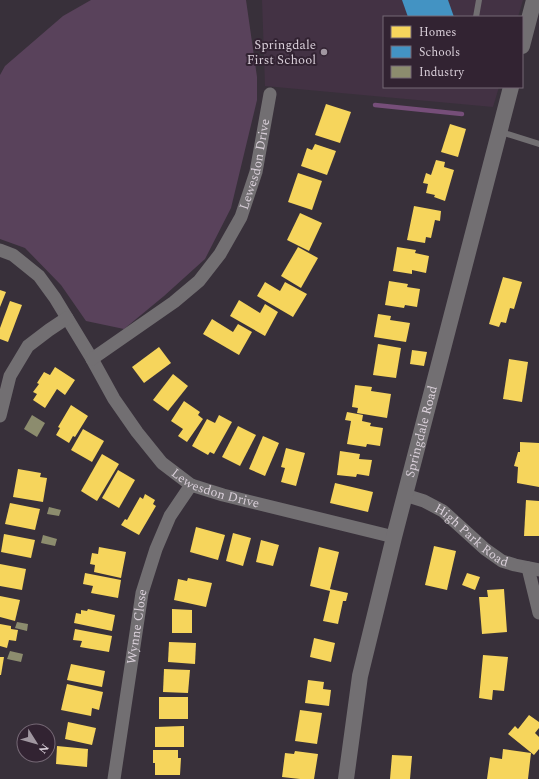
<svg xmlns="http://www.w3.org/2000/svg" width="539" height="779" font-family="Spectral,serif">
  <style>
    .built { fill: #433244 }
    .green { fill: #59425b }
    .homes { fill: #f6d55c }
    .schools { fill: #4393c3 }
    .industry { fill: #8c8c6e }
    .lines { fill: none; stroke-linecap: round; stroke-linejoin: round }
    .stream { stroke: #764e79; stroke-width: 4.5 }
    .service { stroke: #726f72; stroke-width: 6 }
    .minor { stroke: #726f72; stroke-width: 13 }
    .tertiary { stroke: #726f72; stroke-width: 16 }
    .poi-dot { fill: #a197a1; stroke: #322332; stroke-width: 1.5 }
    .labels { text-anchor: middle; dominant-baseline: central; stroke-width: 4; stroke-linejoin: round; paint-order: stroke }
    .poi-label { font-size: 13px; fill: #d9cfd9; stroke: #322332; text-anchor: end }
    .street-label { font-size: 13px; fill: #d9cfd9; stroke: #322332 }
  </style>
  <rect width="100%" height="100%" fill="#38303a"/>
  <path class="built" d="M262 0H523L518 17H384V87H499L493 107 265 86Z"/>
  <path class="green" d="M91 0H246L257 77V100L231 208 205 259 164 296 124 329 86 321 61 285 25 248 0 239V75L5 66 63 16Z"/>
  <g class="homes">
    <path d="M326 104 351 112 340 143 315 135Z"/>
    <path d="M450 124 466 129 458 157 441 152Z"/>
    <path d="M315 144 336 151 327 175 301 166 307 148 312 150Z"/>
    <path d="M436 160 445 162 444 167 454 170 445 201 434 197 435 195 426 193 428 184 423 183 426 173 431 175Z"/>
    <path d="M298 173 322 181 312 210 288 202Z"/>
    <path d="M414 206 441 211 440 221 435 220 431 238 426 237 425 243 407 240Z"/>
    <path d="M300 213 322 223 309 251 287 240Z"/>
    <path d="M298 247 318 258 301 288 281 276Z"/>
    <path d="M397 247 416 250 415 253 429 256 426 273 412 270V274L393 271Z"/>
    <path d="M503 277 522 282 514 309 510 308 506 323 501 322 499 327 489 324Z"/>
    <path d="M389 281 408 284 407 287 420 289 417 307 405 305 404 308 385 305Z"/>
    <path d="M265 282 280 291 285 282 307 294 293 317 257 296Z"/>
    <path d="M0 290 6 292 0 307Z"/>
    <path d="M239 300 260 313 265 304 278 312 265 336 230 316Z"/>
    <path d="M10 301 22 305 8 342 0 339V328Z"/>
    <path d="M378 314 391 316 390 320 410 323 406 342 374 337Z"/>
    <path d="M212 319 233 332 238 324 252 332 239 355 203 334Z"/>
    <path d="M378 344 401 348 396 378 373 375Z"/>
    <path d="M159 347 171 363 144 383 132 367Z"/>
    <path d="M412 350 427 352 424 366 410 364Z"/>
    <path d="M509 359 528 362 522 402 503 399Z"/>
    <path d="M55 367 75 380 65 395 57 389 45 408 33 400 37 394 33 392 39 384 37 383 44 372 50 375Z"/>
    <path d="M173 374 188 386 168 411 153 400Z"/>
    <path d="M355 385 372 387 371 391 391 394 387 418 357 413 358 408 352 407Z"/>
    <path d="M184 401 200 412 198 415 203 419 187 442 178 436 183 429 171 421Z"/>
    <path d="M71 405 88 416 75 437 73 436 69 443 56 435 60 428 58 427Z"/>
    <path d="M347 412 363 415 362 421 371 423 370 426 383 428 380 446 367 444 366 447 347 444 351 421 345 420Z"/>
    <path d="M219 415 232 422 214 454 210 452 208 455 192 446 207 419 215 423Z"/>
    <path d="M238 426 256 435 240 466 222 457Z"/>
    <path d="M83 429 104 441 92 462 71 450Z"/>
    <path d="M263 436 279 443 265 476 249 469Z"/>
    <path d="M520 442 539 443V487L517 483 518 467 514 466 518 452H520Z"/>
    <path d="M286 448 305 453 296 486 281 482 285 468 281 467Z"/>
    <path d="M340 451 360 454 359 459 372 460 369 476 357 474 356 477 337 475Z"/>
    <path d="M102 454 119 464 97 501 81 491Z"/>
    <path d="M18 469 41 473 40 477 47 478 43 502 13 497Z"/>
    <path d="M118 470 135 480 119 508 102 498Z"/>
    <path d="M335 483 373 492 368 512 330 503Z"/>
    <path d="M145 494 155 500 153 504 156 506 139 535 121 525 125 519 127 520 140 497 143 499Z"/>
    <path d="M526 500 539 501V536H524Z"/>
    <path d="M10 503 40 509 35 530 5 524Z"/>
    <path d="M196 527 225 535 218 560 190 552Z"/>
    <path d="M233 533 251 538 243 566 226 561Z"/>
    <path d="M4 534 35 540 31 558 1 552Z"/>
    <path d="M261 540 279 545 273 566 256 562Z"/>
    <path d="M434 546 456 551 447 590 425 585Z"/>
    <path d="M99 547 126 552 121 578 94 572 95 565 90 564 92 553 98 554Z"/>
    <path d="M319 547 339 552 330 589 348 593 346 601H343L338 624 323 621 330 591 310 586Z"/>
    <path d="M0 564 26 569 22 590 0 586Z"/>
    <path d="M85 573 121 580 118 598 91 593 93 586 83 584Z"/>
    <path d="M467 573 480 577 475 590 462 585Z"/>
    <path d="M188 578 212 583 206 607 174 600 178 579 187 581Z"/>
    <path d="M504 589 507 632 482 634 479 597H488L487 590Z"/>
    <path d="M0 596 20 600 15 621 0 617Z"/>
    <path d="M88 609 115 615 112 631 74 623 76 613 81 614V610L87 611Z"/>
    <path d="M172 609 192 610V633H172Z"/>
    <path d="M0 624 11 626V629L18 630 16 641 9 640 7 648 0 646Z"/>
    <path d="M75 629 112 636 109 652 80 647 82 641 73 640Z"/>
    <path d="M314 638 335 643 331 662 310 657Z"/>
    <path d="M169 642 196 643 195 664 168 662Z"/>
    <path d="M483 655 508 657 504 691 493 690 492 700 479 698Z"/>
    <path d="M0 657H4L1 675H0Z"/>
    <path d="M71 664 105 671 102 687 67 680Z"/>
    <path d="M164 669 190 670 188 693 163 692Z"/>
    <path d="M308 680 324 682 323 689 331 690 329 706 305 703Z"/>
    <path d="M67 684 103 692 99 710 92 708 91 716 61 710Z"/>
    <rect x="159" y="697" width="29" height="22"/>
    <path d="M300 710 322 713 317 744 295 741Z"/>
    <path d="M529 715 539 722V728L535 733 539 737V749L534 755 508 734 515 726 518 729Z"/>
    <path d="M68 722 96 728 92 745 65 739Z"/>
    <path d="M184 726V747H155V727Z"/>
    <path d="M57 746 88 749 87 767 56 764Z"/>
    <path d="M503 749 531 753 528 779H487L490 757 502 759Z"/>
    <path d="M153 750H178V758H181L180 775H155V763H153Z"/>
    <path d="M295 751 318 754 314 779H300L282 777 285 753 294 754Z"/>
    <path d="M392 755 412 756 410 779H390Z"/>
  </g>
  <path class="schools" d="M402 0H448L454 17H408Z"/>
  <g class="industry">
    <path d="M32 415 45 423 37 437 24 429Z"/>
    <path d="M49 507 61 510 59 516 47 514Z"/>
    <path d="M43 535 57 539 55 546 41 543Z"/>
    <path d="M17 622 28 624 27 631 15 628Z"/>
    <path d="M10 651 23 654 21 662 7 659Z"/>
  </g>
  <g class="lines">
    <path class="stream" d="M375 105 462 114"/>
    <g class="service">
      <path d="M476 17 479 0"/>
      <path d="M501 132 539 144"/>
    </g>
    <g class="minor">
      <path id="s1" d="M0 250 13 255 39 276 55 298 92 359 114 399 137 432 162 463 191 485 223 495 394 537"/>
      <path id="s2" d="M92 359 174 302 199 281 220 254 241 217 256 172 270 94"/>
      <path d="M0 416 10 376 28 346 49 330 67 318"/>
      <path id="s3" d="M405 495 424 501 443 511 485 549 502 561 515 565 539 570"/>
      <path d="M528 568 539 613"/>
      <path id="s4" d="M114 779 142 593 156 549 170 516 191 485"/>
    </g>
    <g class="tertiary">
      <path d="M522 46 534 0"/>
      <path id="s5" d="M346 779 360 676 394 537 511 87"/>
    </g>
  </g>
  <circle class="poi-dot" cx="324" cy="52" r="4"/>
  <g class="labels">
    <g class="poi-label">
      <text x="316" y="45">Springdale<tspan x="316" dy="15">First School</tspan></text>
    </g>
    <g class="street-label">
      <text stroke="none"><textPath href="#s2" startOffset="264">Lewesdon Drive</textPath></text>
      <text stroke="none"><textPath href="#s5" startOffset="356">Springdale Road</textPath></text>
      <text stroke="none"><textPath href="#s1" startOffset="332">Lewesdon Drive</textPath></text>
      <text stroke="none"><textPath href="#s3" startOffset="79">High Park Road</textPath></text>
      <text stroke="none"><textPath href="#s4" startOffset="154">Wynne Close</textPath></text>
    </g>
  </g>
  <rect x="383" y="16" width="140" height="72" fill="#322332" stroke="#756875"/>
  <rect x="391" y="26" width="20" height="12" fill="#f6d55c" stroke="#756875"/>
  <text x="419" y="36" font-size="12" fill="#d9cfd9">Homes</text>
  <rect x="391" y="46" width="20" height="12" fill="#4393c3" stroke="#756875"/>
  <text x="419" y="56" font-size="12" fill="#d9cfd9">Schools</text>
  <rect x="391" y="66" width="20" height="12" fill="#8c8c6e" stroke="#756875"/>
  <text x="419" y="76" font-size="12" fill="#d9cfd9">Industry</text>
  <g transform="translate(36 743) rotate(127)"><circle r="19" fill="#322332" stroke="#756875"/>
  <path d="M0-3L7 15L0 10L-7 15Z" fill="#a197a1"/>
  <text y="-6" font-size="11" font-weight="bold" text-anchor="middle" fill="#d9cfd9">N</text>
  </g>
</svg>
